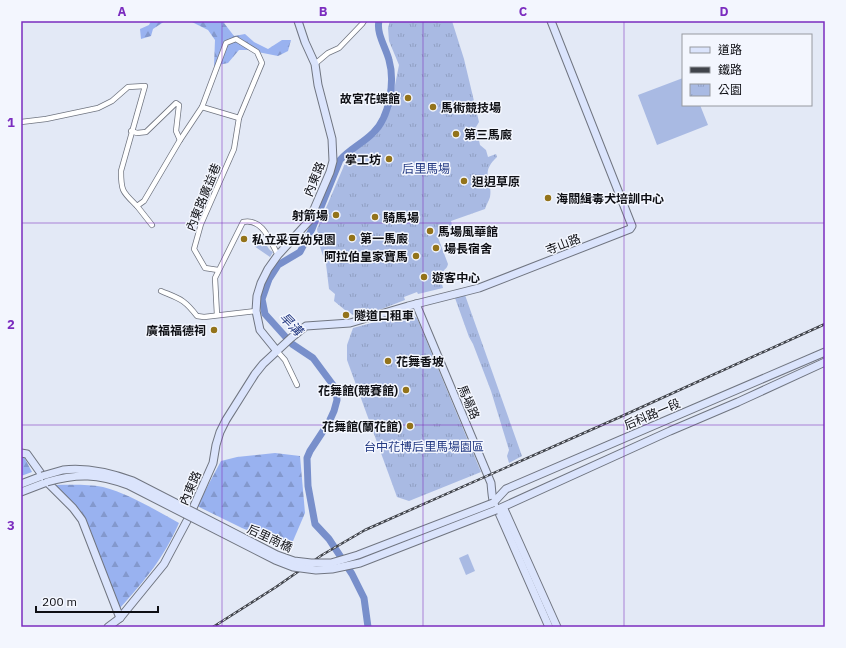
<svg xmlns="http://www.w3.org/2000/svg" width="846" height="648" font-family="'IBM Plex Sans','Noto Sans TC',sans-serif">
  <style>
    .grass { fill: #a9bae3 }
    .forest { fill: url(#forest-firs) }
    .park { fill: url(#park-tufts) }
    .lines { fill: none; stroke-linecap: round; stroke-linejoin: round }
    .river { stroke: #788fcb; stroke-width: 7 }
    .street-casing { stroke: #707580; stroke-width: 6 }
    .secondary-casing { stroke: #707580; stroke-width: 9 }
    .street { stroke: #fff; stroke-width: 4.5 }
    .secondary { stroke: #dbe4fc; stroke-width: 7 }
    .rail-casing { stroke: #41444b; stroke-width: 2.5 }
    .rail { stroke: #f3f6fe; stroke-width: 1; stroke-dasharray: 3; stroke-linecap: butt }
    .secondary-bridge-casing { stroke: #707580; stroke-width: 9; stroke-linecap: butt }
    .secondary-bridge { stroke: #dbe4fc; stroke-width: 7 }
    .grid { fill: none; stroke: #7b2cbf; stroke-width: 1; stroke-opacity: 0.55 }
    .poi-dot { fill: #93731a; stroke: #f3f6fe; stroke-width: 1.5 }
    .labels { text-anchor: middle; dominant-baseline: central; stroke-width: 3; stroke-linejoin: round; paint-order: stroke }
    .poi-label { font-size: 12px; font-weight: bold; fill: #0e0f14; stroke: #f3f6fe; text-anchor: start }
    .park-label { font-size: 12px; fill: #263c84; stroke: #f3f6fe }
    .street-label { font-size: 12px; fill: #0e0f14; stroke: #f3f6fe }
    .water-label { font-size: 13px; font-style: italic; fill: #253a82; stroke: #f3f6fe }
    .neatline { fill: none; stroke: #7b2cbf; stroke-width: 1.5 }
    .grid-label { font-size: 13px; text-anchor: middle; font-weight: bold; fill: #7b2cbf }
  </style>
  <defs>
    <pattern id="forest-firs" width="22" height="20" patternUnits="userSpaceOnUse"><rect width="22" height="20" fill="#99b2f0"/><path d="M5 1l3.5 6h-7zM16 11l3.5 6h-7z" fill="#8398cd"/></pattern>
    <pattern id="park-tufts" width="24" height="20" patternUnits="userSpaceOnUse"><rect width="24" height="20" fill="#a9bae3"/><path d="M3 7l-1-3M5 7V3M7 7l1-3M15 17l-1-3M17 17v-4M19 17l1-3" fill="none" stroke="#909fc2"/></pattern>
  </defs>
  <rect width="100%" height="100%" fill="#e3e9f6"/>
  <g class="grass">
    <path d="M683 78V105H700L708 125 657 145 638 95Z"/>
    <path d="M260 238C267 241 266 249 273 252L270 257 254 246Z"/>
    <path d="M468 554 475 571 466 575 459 558Z"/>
  </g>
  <g class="forest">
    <path d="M151 21H165L153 29 151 36 141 39 140 29 149 25Z"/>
    <path d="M190 21H225L224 23 234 36 245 34 254 42 268 49 282 40H291L288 51 278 56 248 50H239L228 63 214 66 215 40 208 30Z"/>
    <path d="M275 453 300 456 305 513 290 548 242 528 197 506 221 461 237 457Z"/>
    <path d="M21 455H23L32 472 21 476Z"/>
    <path d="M53 485C69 485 87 484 103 487 130 494 155 510 179 523 163 559 146 579 120 608L84 519Z"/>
  </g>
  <g class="park">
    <path d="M390 21H452L464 59 479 122 476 127 480 145 486 150 488 157 496 154 497 157C479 174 493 179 490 197 489 201 486 205 485 209L451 221 453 228 437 235 448 264C447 269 445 268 443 272 439 277 442 283 443 288L418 294 417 292 404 297 405 300 358 318 345 310 334 301 335 294 329 289 326 264 320 247 317 229 346 161 349 155 376 135 382 127 391 105 399 65 389 41 388 28Z"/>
    <path d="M465 295 522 456 509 463 507 456 509 450 491 391 473 344 469 337 455 298Z"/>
    <path d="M408 313 417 318 481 472 409 501 397 497 347 360V345L353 328Z"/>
  </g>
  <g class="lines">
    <path class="river" d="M368 627 364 598 352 574 329 539 315 524 308 486 307 458 310 451 329 422 334 411 337 400 336 389 313 358 292 344 265 314 262 299 269 279 278 265 300 252 312 229 340 160C350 149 363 143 373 133 390 117 395 81 389 60 386 48 376 33 379 21"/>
    <g class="street-casing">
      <g id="street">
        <path d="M315 64 328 53 339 48 362 24 364 21"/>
        <path d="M202 107 239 118"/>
        <path d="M21 122 46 119 98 108 112 101 128 87 145 86 121 171C121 192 123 192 137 206L144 201 180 140 202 107 226 43 236 39 257 52 262 63 239 118 234 149 201 224 194 249 205 268 218 270"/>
        <path d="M131 131 137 133 146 132 176 103 179 105 176 131 180 140"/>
        <path d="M137 206 152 225"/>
        <path d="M161 291C180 299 184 299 197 316L204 317 256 311"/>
        <path d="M217 315 215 278 243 222C263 218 270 241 278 255"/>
        <path d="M277 351 285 360 297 385"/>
      </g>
    </g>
    <g class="secondary-casing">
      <g id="secondary">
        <path d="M416 304 491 483C492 493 492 506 499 513L549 627"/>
        <path d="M277 351 260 330 256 311 257 296 261 283 268 269 278 255 309 221 330 172 333 161 332 139 318 85 315 64 305 42 298 21"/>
        <path d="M21 453 27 454 47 482 73 508 82 520 120 618"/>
        <path d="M21 484 42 476"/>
        <path d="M21 492 47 482"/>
        <path d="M493 503 506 489 825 352"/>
        <path d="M496 510 670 431 738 402 825 362"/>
        <path d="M497 510 504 509 557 627"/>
        <path d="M108 627 120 618 164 564 189 517 213 463 216 445 220 432 226 420 255 374 263 364 291 338 306 326 350 323 408 306 479 288 630 229 632 226 551 21"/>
      </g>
    </g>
    <use href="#street" class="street"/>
    <use href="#secondary" class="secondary"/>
    <g class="rail-casing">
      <path id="rail" d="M213 627 276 587 322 555 365 530 620 417 825 324"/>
    </g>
    <use href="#rail" class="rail"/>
    <g class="secondary-bridge-casing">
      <g id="secondary-bridge">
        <path d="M42 476C49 474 56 472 63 470 87 467 111 473 133 481L277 555 294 561 311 563H331L358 555 493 503"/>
        <path d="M47 482C78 473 98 474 128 485L275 560 293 567 316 570 332 569 360 563 496 510"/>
      </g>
    </g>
    <use href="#secondary-bridge" class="secondary-bridge"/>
  </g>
  <path class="grid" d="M222 21V627M423 21V627M624 21V627M21 223H825M21 425H825"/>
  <g class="poi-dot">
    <circle cx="408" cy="98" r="4"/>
    <circle cx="433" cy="107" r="4"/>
    <circle cx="456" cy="134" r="4"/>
    <circle cx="389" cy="159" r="4"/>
    <circle cx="464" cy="181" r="4"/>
    <circle cx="548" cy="198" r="4"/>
    <circle cx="336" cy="215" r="4"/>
    <circle cx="375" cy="217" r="4"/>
    <circle cx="430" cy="231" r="4"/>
    <circle cx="352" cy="238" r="4"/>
    <circle cx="244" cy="239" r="4"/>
    <circle cx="436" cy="248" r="4"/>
    <circle cx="416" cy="256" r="4"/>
    <circle cx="424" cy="277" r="4"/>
    <circle cx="346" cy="315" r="4"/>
    <circle cx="214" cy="330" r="4"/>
    <circle cx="388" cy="361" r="4"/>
    <circle cx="406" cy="390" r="4"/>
    <circle cx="410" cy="426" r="4"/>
  </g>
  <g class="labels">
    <g class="poi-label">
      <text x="400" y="98" text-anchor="end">故宮花蝶館</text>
      <text x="441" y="107">馬術競技場</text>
      <text x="464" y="134">第三馬廄</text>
      <text x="381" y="159" text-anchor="end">掌工坊</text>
      <text x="472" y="181">𨑨迌草原</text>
      <text x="556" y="198">海關緝毒犬培訓中心</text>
      <text x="328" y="215" text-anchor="end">射箭場</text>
      <text x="383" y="217">騎馬場</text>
      <text x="438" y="231">馬場風華館</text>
      <text x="360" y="238">第一馬廄</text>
      <text x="252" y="239">私立采豆幼兒園</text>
      <text x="444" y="248">場長宿舍</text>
      <text x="408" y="256" text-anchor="end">阿拉伯皇家寶馬</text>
      <text x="432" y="277">遊客中心</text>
      <text x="354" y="315">隧道口租車</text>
      <text x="206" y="330" text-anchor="end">廣福福德祠</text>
      <text x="396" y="361">花舞香坡</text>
      <text x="398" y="390" text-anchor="end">花舞館(競賽館)</text>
      <text x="402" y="426" text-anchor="end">花舞館(蘭花館)</text>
    </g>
    <g class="park-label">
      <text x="426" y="168">后里馬場</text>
      <text x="424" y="446">台中花博后里馬場園區</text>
    </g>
    <g class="street-label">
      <text transform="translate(314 179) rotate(-68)">內東路</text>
      <text transform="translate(203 197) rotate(-68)">內東路廣益巷</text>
      <text transform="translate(563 244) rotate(-21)">寺山路</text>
      <text transform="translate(469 402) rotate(67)">馬場路</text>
      <text transform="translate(652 414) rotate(-23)">后科路一段</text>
      <text transform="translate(190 488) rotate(-66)">內東路</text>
      <text transform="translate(270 538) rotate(25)">后里南橋</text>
    </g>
    <g class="water-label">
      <text transform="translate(291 324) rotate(45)">旱溝</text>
    </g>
  </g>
  <rect width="846" height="648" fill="none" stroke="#f3f6fe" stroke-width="44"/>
  <rect x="682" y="34" width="130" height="72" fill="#f3f6fe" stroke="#979aa0"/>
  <rect x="690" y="47" width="20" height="6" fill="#dbe4fc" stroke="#979aa0"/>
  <text x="718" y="54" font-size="12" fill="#0e0f14">道路</text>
  <rect x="690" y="67" width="20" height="6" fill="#41444b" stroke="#979aa0"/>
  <text x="718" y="74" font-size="12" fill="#0e0f14">鐵路</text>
  <rect x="690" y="84" width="20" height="12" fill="url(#park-tufts)" stroke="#979aa0"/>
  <text x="718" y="94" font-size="12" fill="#0e0f14">公園</text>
  <path d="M36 606v6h122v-6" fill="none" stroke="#0e0f14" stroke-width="2"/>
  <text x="42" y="606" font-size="12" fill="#0e0f14" stroke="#f3f6fe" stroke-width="3" paint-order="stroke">200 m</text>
  <rect x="22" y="22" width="802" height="604" class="neatline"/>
  <g class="grid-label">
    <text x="122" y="16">A</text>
    <text x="323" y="16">B</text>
    <text x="523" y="16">C</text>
    <text x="724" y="16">D</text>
    <text x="11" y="127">1</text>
    <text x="11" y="329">2</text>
    <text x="11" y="530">3</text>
  </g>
</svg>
